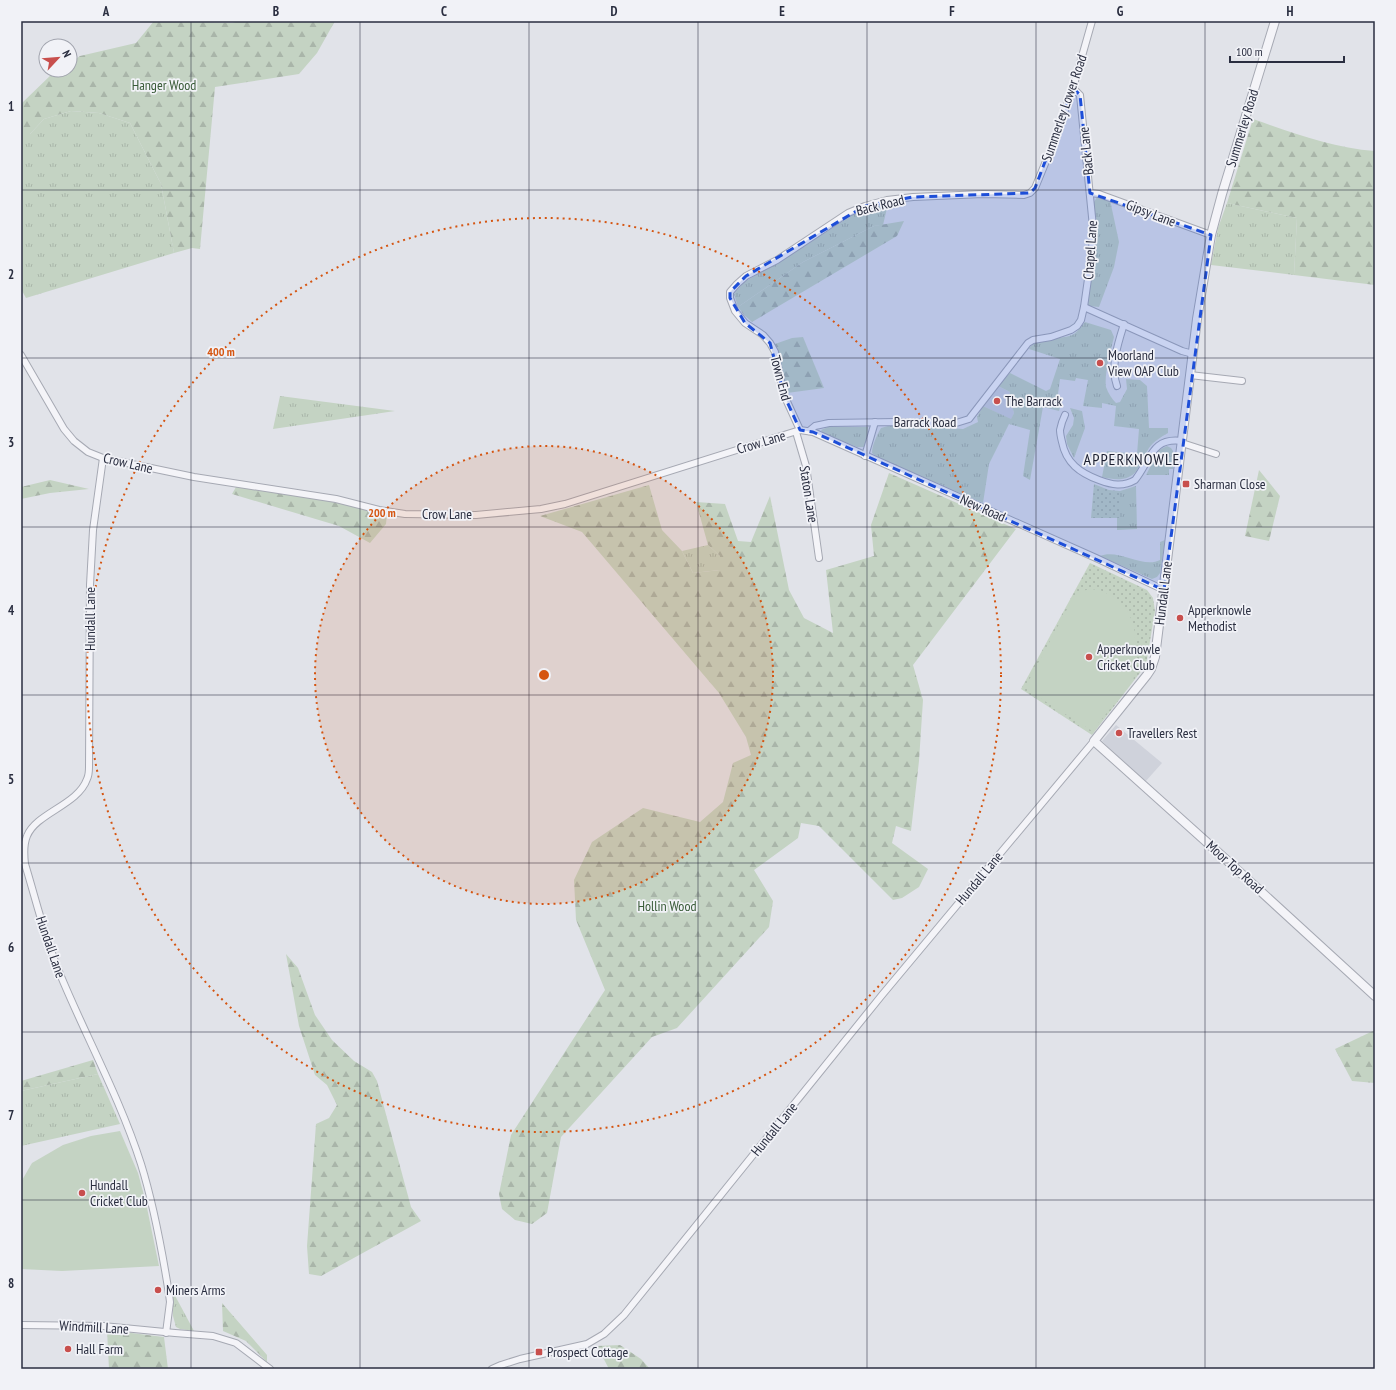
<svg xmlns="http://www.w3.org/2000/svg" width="1396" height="1390" font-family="'PT Sans Narrow',sans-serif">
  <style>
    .built { fill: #cfd2db }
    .grass { fill: url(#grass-tufts) }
    .forest { fill: url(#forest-firs) }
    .park { fill: url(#park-dots) }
    .pitch { fill: #c4d3c3 }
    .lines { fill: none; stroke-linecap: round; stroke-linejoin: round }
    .minor-casing { stroke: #a6a9b3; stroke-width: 8 }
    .tertiary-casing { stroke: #a6a9b3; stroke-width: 10 }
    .minor { stroke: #f4f4f8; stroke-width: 6 }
    .tertiary { stroke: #f4f4f8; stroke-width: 8 }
    .marked { fill: #1d4ed8; fill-opacity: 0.2; stroke: #1d4ed8; stroke-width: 3; stroke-dasharray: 8 5; stroke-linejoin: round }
    .grid { fill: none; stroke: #2a2e40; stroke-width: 1; stroke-opacity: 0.55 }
    .ring { fill: none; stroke: #d55511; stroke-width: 2; stroke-dasharray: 2 4 }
    .poi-dot { fill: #c84f4d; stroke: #f1f2f7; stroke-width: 1.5 }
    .labels { text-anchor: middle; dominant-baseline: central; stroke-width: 3.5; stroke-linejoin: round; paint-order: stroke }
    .park-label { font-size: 14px; fill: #395b38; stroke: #f1f2f7 }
    .street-label { font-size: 14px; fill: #2a2e40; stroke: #f1f2f7 }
    .poi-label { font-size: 14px; fill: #2a2e40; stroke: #f1f2f7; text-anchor: start }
    .quarter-label { font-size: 16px; letter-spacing: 1px; fill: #1c2031; stroke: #f1f2f7 }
    .centre { fill: #d55511; stroke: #f1f2f7; stroke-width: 2 }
    .ring-label { font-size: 12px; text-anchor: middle; font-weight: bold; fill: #d55511; stroke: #f1f2f7; stroke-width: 3.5; stroke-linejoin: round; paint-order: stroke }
    .neatline { fill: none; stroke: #2a2e40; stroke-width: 1.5 }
    .grid-label { font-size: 13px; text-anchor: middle; font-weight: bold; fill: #2a2e40 }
  </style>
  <defs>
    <pattern id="grass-tufts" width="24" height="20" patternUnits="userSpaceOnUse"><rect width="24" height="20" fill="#c4d3c3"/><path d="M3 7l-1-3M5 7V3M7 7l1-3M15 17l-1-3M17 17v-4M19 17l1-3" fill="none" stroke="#a9b5a9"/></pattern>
    <pattern id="forest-firs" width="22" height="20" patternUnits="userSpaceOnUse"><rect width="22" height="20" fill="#c4d3c3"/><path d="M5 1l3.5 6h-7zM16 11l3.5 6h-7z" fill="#a9b5a9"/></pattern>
    <pattern id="park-dots" width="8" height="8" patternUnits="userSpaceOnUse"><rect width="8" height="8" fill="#c4d3c3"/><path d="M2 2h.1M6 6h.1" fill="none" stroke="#a9b5a9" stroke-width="1.8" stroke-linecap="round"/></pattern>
  </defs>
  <rect width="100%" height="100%" fill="#e1e3e9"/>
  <g class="built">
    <path d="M998 386 1010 392 1009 396 1014 413 1011 420 983 406Z"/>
    <path d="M1116 725 1162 763 1145 782 1102 741Z"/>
  </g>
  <g class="grass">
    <path d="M71 111 99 113 130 123 161 184 174 253 26 298 21 289V134H30L44 119Z"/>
    <path d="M1097 197H1100L1110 200 1119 242 1114 267 1099 307 1089 306 1087 303 1094 244V202Z"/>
    <path d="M1227 203 1297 218 1294 275 1211 265 1218 228Z"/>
    <path d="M888 204 883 225 874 226 803 262 738 307 734 294 744 282 789 256 857 212Z"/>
    <path d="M1085 322 1111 330 1114 337C1111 349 1104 375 1106 387 1108 393 1112 399 1116 403L1120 402 1127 389 1126 379 1140 380 1147 386 1149 428H1168V433C1161 437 1154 441 1149 448 1144 455 1141 463 1137 470 1129 482 1114 480 1102 477L1107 451 1137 454 1139 429 1114 426 1116 406 1102 403V408L1083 406 1088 380 1076 378 1075 381 1060 379 1058 394 1060 407 1059 411 1043 407 1030 480 1023 476 1030 430 1009 424 989 464 983 503 877 457 872 453C872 445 877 435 881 428L888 426H917L963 429 978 422 977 417 983 406 1011 419 1014 413 1009 396 1010 392 998 386 1010 373 1046 391 1050 389 1060 359 1029 349C1034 338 1063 340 1074 334 1078 331 1081 326 1085 322Z"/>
    <path d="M280 396 395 411 273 429Z"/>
    <path d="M1070 408 1082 411 1085 428 1074 458 1067 444 1066 436 1073 425 1074 418Z"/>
    <path d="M828 427H868L866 444 864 447H857L823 433 821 430Z"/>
    <path d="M1167 446 1171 448 1173 451V469H1169V475H1146L1159 450Z"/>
    <path d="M1136 486 1137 529 1117 530V518H1120V491Z"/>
    <path d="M1165 540 1160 573 1157 577 1152 579 1100 556C1118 548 1143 569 1160 560V542Z"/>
    <path d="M708 545 720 556V570L693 573 682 551Z"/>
    <path d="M98 1074 120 1124 21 1146V1091Z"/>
    <path d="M172 1290 194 1331 180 1329 176 1327 173 1316Z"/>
  </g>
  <g class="forest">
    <path d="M154 21 232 23 239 21H335L317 53 299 74 215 87 200 249 192 248 174 253 161 184 130 123 99 113 71 111 44 119 30 134H21V106L23 102 53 73 58 70H70V63L80 56 136 43Z"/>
    <path d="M1253 119C1293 133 1333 148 1375 151V285L1294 275 1297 218 1227 203Z"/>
    <path d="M904 221 897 236 752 322 744 315 738 307 803 262 874 226Z"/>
    <path d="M803 337 824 388 787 393 775 344 792 338Z"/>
    <path d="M1259 470 1280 496 1269 541 1245 536Z"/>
    <path d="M889 473 1016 529 913 665 923 700 919 761 911 831 896 826 892 843 928 869 919 887 902 898 893 900 819 826 801 823 798 838 754 870 773 901 769 927 677 1028 652 1037 561 1137 547 1213 532 1224 515 1220 502 1209 499 1194 511 1135 605 990 576 920 574 880 592 842 643 808 700 822 723 802 733 763 751 755 746 737 719 693 582 532 540 516 649 485 662 530 682 551 693 573 720 570V556L708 545 696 502 725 504 738 541 751 542 770 496 789 590 804 618 833 633 826 570 874 556 871 525Z"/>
    <path d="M50 480 89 489 50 493 21 499V487Z"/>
    <path d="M236 487 296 494 387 514 386 524 370 543 339 526 232 494Z"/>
    <path d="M286 954 298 968 315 1015 332 1040 354 1061 372 1072 377 1081 411 1207 421 1221 321 1276 309 1274 307 1246 316 1124 329 1118 337 1105 327 1085 315 1075 299 1026Z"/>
    <path d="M1375 1030V1083L1352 1081 1335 1049Z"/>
    <path d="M93 1060 98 1074 21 1091V1081Z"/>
    <path d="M222 1303 267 1355V1362L246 1341 223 1331Z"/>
    <path d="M107 1330 164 1337 168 1369H109Z"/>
    <path d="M620 1345 641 1359 650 1369H609L597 1346Z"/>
  </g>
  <g class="park">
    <path d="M1094 484 1109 490 1120 491V518H1091Z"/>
    <path d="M1090 563 1147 590 1153 598 1155 611 1146 665 1092 735 1021 689Z"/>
  </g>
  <g class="pitch">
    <path d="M1090 589 1100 590 1108 594 1119 600 1127 610 1134 625 1137 663 1133 681 1092 731 1032 693 1029 689V680L1074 596 1082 591Z"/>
    <path d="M120 1131 138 1173 146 1203 159 1266 62 1271 21 1269V1182L32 1163 63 1145 91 1136Z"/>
  </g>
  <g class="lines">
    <g class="minor-casing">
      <g id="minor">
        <path d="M1090 193 1099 194 1211 235"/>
        <path d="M1084 307 1182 351 1193 354"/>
        <path d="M21 355 64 429 74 441 88 452 103 458 194 477 336 499 379 510 405 514 476 515 541 509 565 504 800 430 813 432 1096 558 1164 590"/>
        <path d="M1190 375 1242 381"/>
        <path d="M1117 386C1110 367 1118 343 1124 324"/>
        <path d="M1065 415C1063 419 1061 425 1060 430 1060 434 1061 438 1062 442 1066 463 1080 473 1099 480 1112 485 1123 487 1135 480 1151 460 1151 437 1182 441"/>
        <path d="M800 430 784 395 775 352 770 343 763 335 745 323 735 311 730 298V292L737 284 746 276 777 260 848 213 865 206 887 200 913 197 983 194 1024 195 1030 193 1035 188 1051 149 1073 88 1092 21"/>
        <path d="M809 431 815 426 829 423 897 422 953 424 969 419 1028 343 1033 340 1051 337 1071 330 1077 326 1081 320 1084 307 1092 251 1093 227 1080 95 1073 88"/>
        <path d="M796 432 806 466 819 558"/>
        <path d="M1182 443 1216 454"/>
        <path d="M865 456 875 422"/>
        <path d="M103 458 93 530 90 585 89 767C89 770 89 775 87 779 78 805 36 813 27 836 23 845 24 855 25 864 36 900 45 939 60 974 86 1037 120 1098 141 1164 154 1206 162 1250 169 1294L170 1302 166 1333"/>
        <path d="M21 1325 103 1326 175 1333 213 1336 236 1343 270 1369"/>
        <path d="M492 1369 501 1365 520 1359 587 1344 604 1334 624 1315 882 995 1094 741"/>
      </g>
    </g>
    <g class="tertiary-casing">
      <path id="tertiary" d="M1275 21 1222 194 1211 235 1197 319 1155 657 1151 669 1147 675 1094 741 1221 855 1375 996"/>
    </g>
    <use href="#minor" class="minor"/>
    <use href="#tertiary" class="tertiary"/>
  </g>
  <path class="marked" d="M1073 88 1080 95 1090 193 1211 235 1164 590 813 432 800 430 784 395 770 343 745 323 730 298V292L746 276 865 206 913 197 1030 193 1035 188Z"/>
  <path class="grid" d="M191 21V1369M360 21V1369M529 21V1369M698 21V1369M867 21V1369M1036 21V1369M1205 21V1369M21 190H1375M21 358H1375M21 527H1375M21 695H1375M21 863H1375M21 1032H1375M21 1200H1375"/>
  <circle cx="544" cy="675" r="229" fill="#d55511" fill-opacity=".12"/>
  <g class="ring">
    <circle cx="544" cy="675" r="229"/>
    <circle cx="544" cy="675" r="457"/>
  </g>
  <g class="poi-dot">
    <circle cx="1100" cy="363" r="4"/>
    <circle cx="997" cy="401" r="4"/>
    <rect x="1182" y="480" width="8" height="8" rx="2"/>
    <circle cx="1180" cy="618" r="4"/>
    <circle cx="1089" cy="657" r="4"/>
    <circle cx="1119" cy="733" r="4"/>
    <circle cx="82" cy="1193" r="4"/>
    <circle cx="158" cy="1290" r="4"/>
    <circle cx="68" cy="1349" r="4"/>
    <rect x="535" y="1348" width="8" height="8" rx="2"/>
  </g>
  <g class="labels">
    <g class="park-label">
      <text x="164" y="85">Hanger Wood</text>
      <text x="667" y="906">Hollin Wood</text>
    </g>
    <g class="street-label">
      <text transform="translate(1064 108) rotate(-71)">Summerley Lower Road</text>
      <text transform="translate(1242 128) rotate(-73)">Summerley Road</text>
      <text transform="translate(1086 151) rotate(-96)">Back Lane</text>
      <text transform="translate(880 205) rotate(-14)">Back Road</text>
      <text transform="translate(1151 213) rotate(21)">Gipsy Lane</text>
      <text transform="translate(1090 250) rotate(-86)">Chapel Lane</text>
      <text transform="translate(781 378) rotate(75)">Town End</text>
      <text x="925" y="422">Barrack Road</text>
      <text transform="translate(761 442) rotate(-17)">Crow Lane</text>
      <text transform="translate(128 463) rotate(13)">Crow Lane</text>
      <text transform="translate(809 494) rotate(81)">Staton Lane</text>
      <text transform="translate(983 508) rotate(24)">New Road</text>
      <text x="447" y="514">Crow Lane</text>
      <text transform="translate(1163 593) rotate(-83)">Hundall Lane</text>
      <text transform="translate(90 619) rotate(-90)">Hundall Lane</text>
      <text transform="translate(1235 867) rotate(42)">Moor Top Road</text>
      <text transform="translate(979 878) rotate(-50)">Hundall Lane</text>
      <text transform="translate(51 947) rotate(71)">Hundall Lane</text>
      <text transform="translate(774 1129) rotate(-51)">Hundall Lane</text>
      <text transform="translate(94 1327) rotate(3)">Windmill Lane</text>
    </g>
    <g class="poi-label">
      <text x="1108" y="355">Moorland<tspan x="1108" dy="16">View OAP Club</tspan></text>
      <text x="1005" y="401">The Barrack</text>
      <text x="1194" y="484">Sharman Close</text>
      <text x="1188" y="610">Apperknowle<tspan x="1188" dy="16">Methodist</tspan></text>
      <text x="1097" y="649">Apperknowle<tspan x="1097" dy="16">Cricket Club</tspan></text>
      <text x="1127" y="733">Travellers Rest</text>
      <text x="90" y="1185">Hundall<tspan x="90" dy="16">Cricket Club</tspan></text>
      <text x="166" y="1290">Miners Arms</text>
      <text x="76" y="1349">Hall Farm</text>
      <text x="547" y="1352">Prospect Cottage</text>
    </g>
    <g class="quarter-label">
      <text x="1132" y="459">APPERKNOWLE</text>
    </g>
  </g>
  <circle cx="544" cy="675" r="6" class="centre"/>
  <g class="ring-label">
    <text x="221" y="356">400 m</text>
    <text x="382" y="517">200 m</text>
  </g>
  <rect width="1396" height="1390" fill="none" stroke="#f1f2f7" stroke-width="44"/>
  <g transform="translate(58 58) rotate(64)"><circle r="19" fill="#f1f2f7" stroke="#a1a4ae"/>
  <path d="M0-3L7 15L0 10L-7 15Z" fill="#c84f4d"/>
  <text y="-6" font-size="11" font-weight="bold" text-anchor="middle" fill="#2a2e40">N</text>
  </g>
  <path d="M1230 56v6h114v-6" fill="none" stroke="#2a2e40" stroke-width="2"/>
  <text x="1236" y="56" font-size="12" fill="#2a2e40" stroke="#f1f2f7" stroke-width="3" paint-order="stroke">100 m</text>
  <rect x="22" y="22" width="1352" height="1346" class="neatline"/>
  <g class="grid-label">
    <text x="106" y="16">A</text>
    <text x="276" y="16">B</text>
    <text x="444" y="16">C</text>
    <text x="614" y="16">D</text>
    <text x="782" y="16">E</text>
    <text x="952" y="16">F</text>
    <text x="1120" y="16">G</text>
    <text x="1290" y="16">H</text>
    <text x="11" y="111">1</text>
    <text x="11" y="279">2</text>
    <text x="11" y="447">3</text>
    <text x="11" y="615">4</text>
    <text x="11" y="784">5</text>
    <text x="11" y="952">6</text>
    <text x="11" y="1120">7</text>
    <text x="11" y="1288">8</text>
  </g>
</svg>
